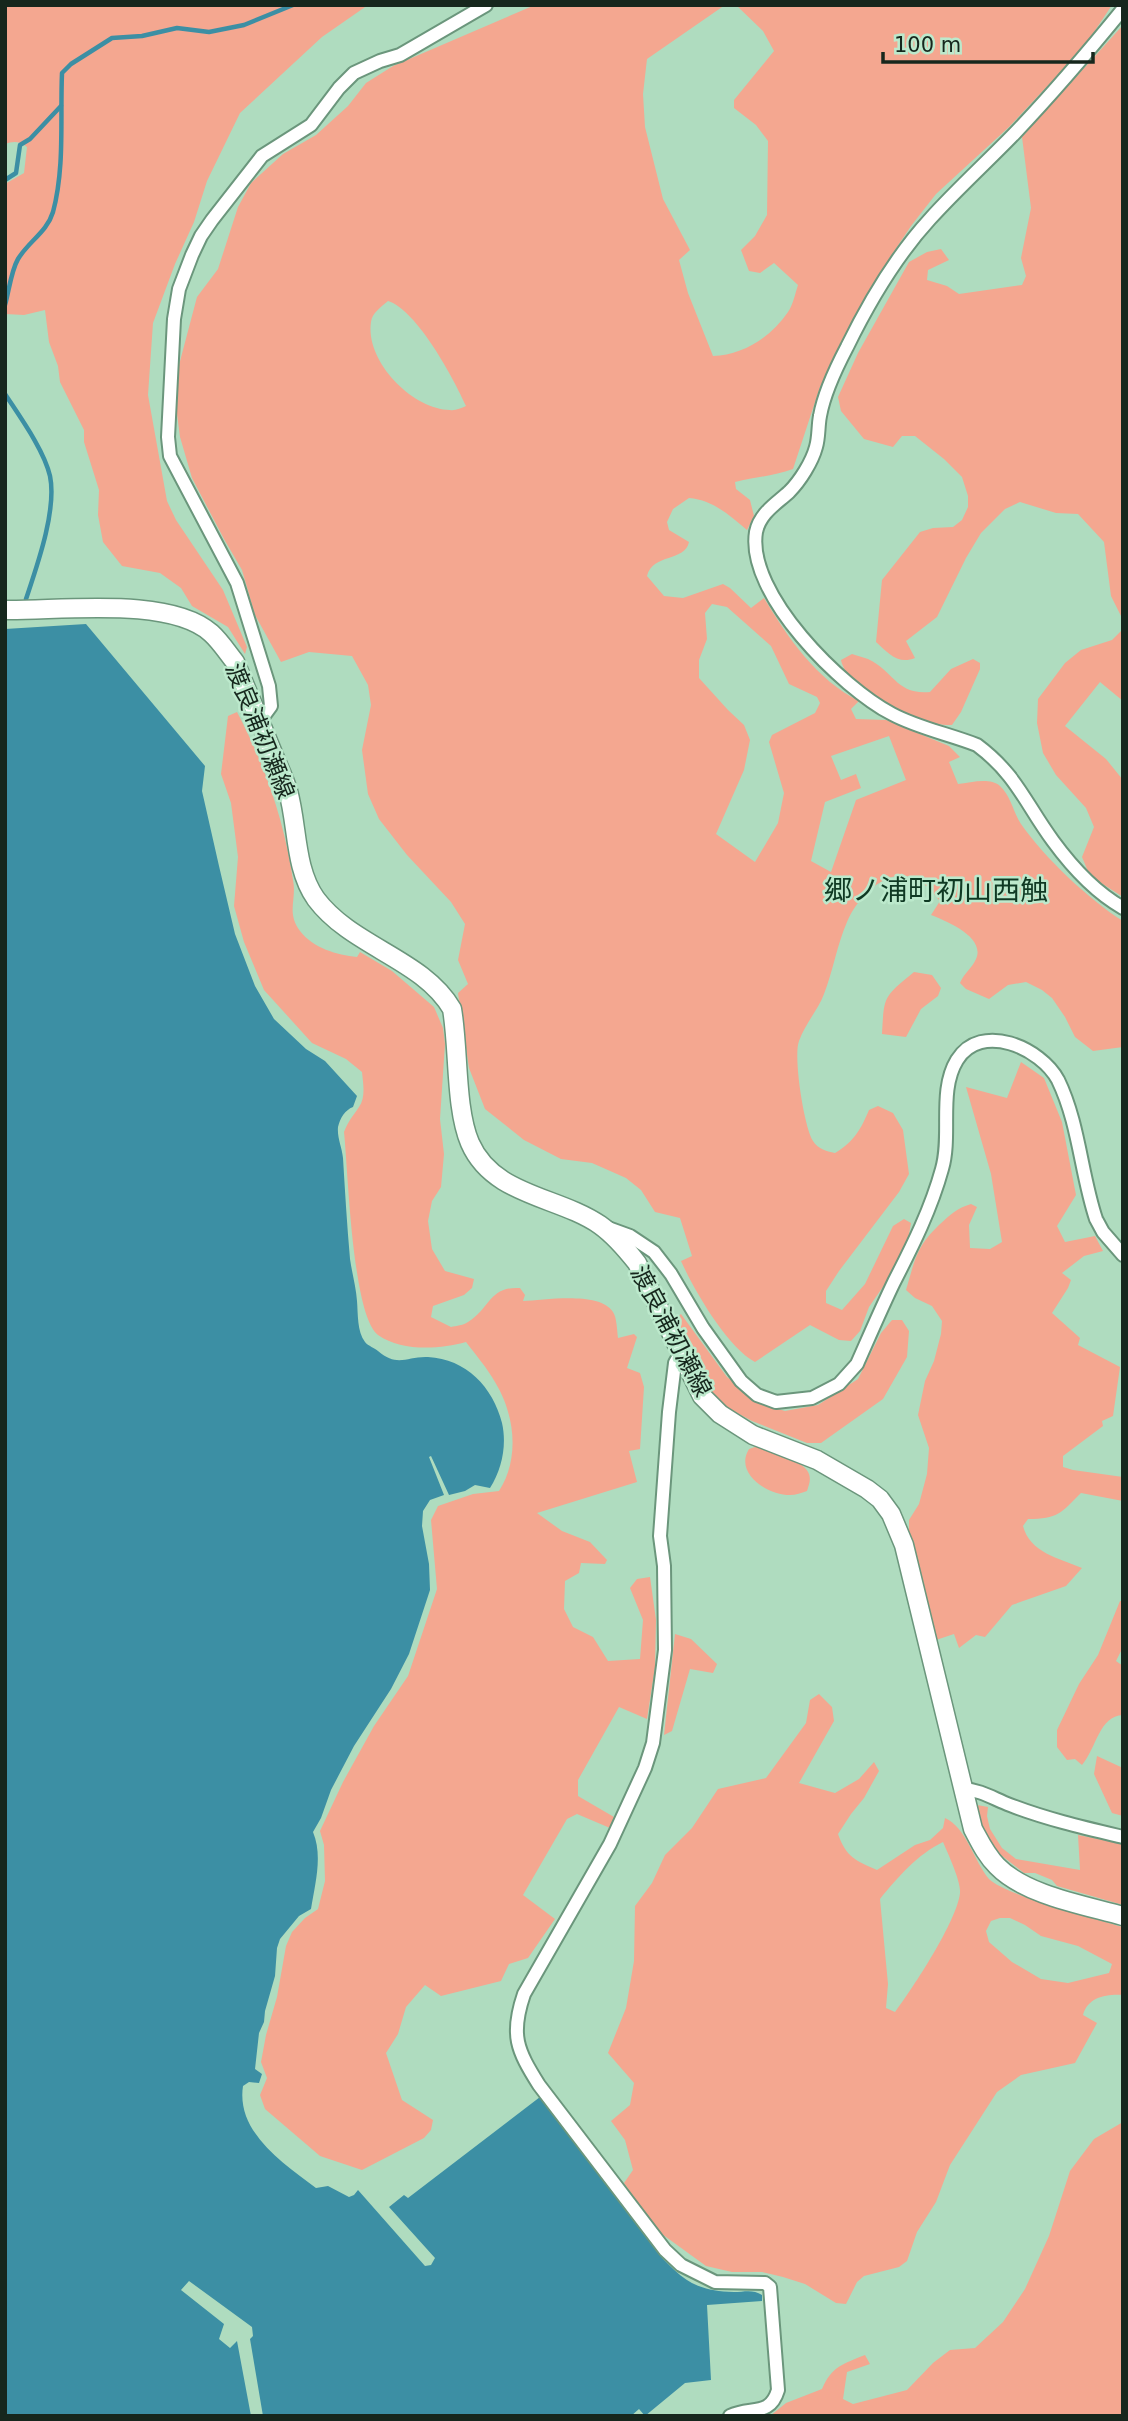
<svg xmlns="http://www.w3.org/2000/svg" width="1128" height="2421" font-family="'DejaVu Sans','Noto Sans JP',sans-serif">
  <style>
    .green { fill: #f4a790; fill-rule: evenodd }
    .water { fill: #3c8fa4 }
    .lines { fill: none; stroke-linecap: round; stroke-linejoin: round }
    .stream { stroke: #3c8fa4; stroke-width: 4.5 }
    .minor-casing { stroke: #6b967c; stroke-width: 16 }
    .secondary-casing { stroke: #6b967c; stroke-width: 21 }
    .minor { stroke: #fff; stroke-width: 12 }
    .secondary { stroke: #fff; stroke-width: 18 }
    .labels { text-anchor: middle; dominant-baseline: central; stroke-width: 5; stroke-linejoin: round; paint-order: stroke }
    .street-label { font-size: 24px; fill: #16271d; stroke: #bce9cc }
    .quarter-label { font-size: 28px; fill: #0f3923; stroke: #bce9cc }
  </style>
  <rect width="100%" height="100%" fill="#afdcbf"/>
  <g class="green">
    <path d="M5 5H368L322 37 240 113 207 181 194 222 175 264 153 323 148 395 167 501 176 520 223 590 247 647 245 654 228 627 192 606 181 588 160 573 122 566 103 542 98 515 99 490 84 442V430L60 382 58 366 49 342 45 310 24 315 5 314V184L24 173 27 147C20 141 13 141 5 144Z"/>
    <path d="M535 5H725L647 59 643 94 645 127 663 199 690 250 679 260 688 293 713 356C743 355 771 337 788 312 793 305 795 294 798 285L774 263 760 273 749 271 741 250 755 236 767 215 768 141 756 125 734 108V100L774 51 763 31 736 5H1112L1084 47 1009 127 936 194 911 226 889 259 820 387 793 469C774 476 755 477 735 482L736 489 750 500 754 516 747 530C729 515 713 500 689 498L673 509 667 522 669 530 689 542C685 562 653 553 647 576L664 596 683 598 723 584 730 588 751 608 764 598C788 638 817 680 859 701L851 709 856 719 886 720 949 746 960 757 949 762 958 784C971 783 989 777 1000 786 1011 796 1013 812 1021 824 1045 858 1088 899 1123 921V1047L1093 1051 1075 1037 1065 1017 1052 998 1042 990 1026 982 1008 985 989 999 966 989 960 983C964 973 972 968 976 959 986 937 946 921 931 915L940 901C935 896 931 889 925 885 894 859 859 894 847 922 837 945 833 971 824 994 818 1010 805 1024 799 1041 793 1056 804 1127 813 1141 818 1149 826 1151 835 1153 854 1142 861 1129 869 1110L878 1106 893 1113 903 1130 909 1174 899 1192 839 1271 826 1291V1303L842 1310 865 1284 893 1226 904 1219 911 1223 908 1240 887 1281 869 1307 860 1331 851 1341 839 1340 810 1325 755 1362C727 1347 694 1290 681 1261L692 1256 680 1218 655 1212 641 1190 626 1178 592 1163 561 1159 524 1140 485 1109 469 1068 458 993 468 984 458 960 465 924 451 902 407 855 379 819 368 794 362 750 371 705 368 685 352 656 309 652 281 662 255 615 242 570 224 539 192 478 180 437 176 406 179 365 197 297 218 269 238 207 251 183 283 154 316 135 348 106 366 83 393 66ZM388 301C417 310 454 379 466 406 461 408 455 411 450 410 412 409 365 361 371 322 372 313 381 307 388 301ZM712 604 727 607 771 646 789 684 817 697 820 703 815 713 772 735 769 742 784 793 778 823 755 862 716 834 744 770 750 740 744 725 728 710 699 678V660L707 639 705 613ZM889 736 906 780 856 800 831 872 811 861 825 802 861 788 856 774 841 780 831 756Z"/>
    <path d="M1123 25V701L1100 682 1065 726 1106 759 1123 780V897L1090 876 1082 857 1094 827 1086 808 1056 775 1043 753 1037 723 1038 699 1065 663 1081 650 1112 640 1122 630 1121 616 1111 596 1104 542 1078 514 1056 513 1020 502 1005 509 981 533 966 558 937 617 906 641 915 658C898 665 888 653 876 642L882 580 920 532 933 528 953 527 962 520 968 507V496L962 477 944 459 915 436H902L893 447 864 439 841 411 838 397 858 353 909 262 927 252 941 249 949 260 928 270 927 280 947 286 959 294 1022 285 1026 276 1021 258 1031 208 1022 137Z"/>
    <path d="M852 654C857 656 863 657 868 659 894 671 896 695 930 692L951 669 973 659 980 663V669L961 712 952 725C923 727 847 692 841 660Z"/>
    <path d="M237 712C265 765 284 820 293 880 297 900 286 912 300 931 313 948 337 955 357 957L360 952 392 971 434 1007 443 1028 445 1044 440 1119 444 1154 441 1187 432 1201 428 1221 432 1249 445 1271 474 1279 472 1288 464 1295 433 1306 431 1317 451 1327C456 1326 464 1325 468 1322 490 1309 489 1286 520 1288L525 1295 523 1301C545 1300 600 1291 613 1312 617 1318 617 1331 618 1338L634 1334 637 1337 627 1368 640 1373 644 1387 640 1449 629 1451 637 1482 537 1513 562 1531 590 1542 607 1560 605 1564 581 1563 579 1573 565 1581 564 1609 573 1627 593 1637 608 1661 640 1659 643 1620 630 1588 637 1579 650 1577 656 1620 655 1667 647 1719 619 1707 578 1780V1796L614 1817 610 1828 577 1814 567 1819 523 1895 555 1919 528 1958 509 1964 501 1981 441 1996 425 1985 406 2007 398 2034 386 2053 402 2100 433 2120 431 2130 424 2138 362 2170 320 2156 265 2109 260 2095 267 2078 261 2062 266 2035 277 1997 286 1946 292 1932 305 1918 318 1909 325 1881 324 1845 320 1831 343 1782 374 1726 408 1676 437 1589 431 1520 438 1506 473 1494 499 1491C520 1458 515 1415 495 1382 487 1368 476 1355 466 1342 440 1349 402 1352 378 1335 352 1315 348 1169 344 1132 348 1121 353 1116 359 1107 366 1097 363 1083 362 1072L346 1059 312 1043 264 990 244 942 234 906 238 857 231 803 221 774 228 716Z"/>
    <path d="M914 972 932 975 941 988 938 996 921 1009 906 1037 882 1034C884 995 884 997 914 972Z"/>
    <path d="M1021 1062 1044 1078 1062 1122 1076 1195 1057 1226 1065 1242 1095 1236 1103 1251 1084 1256 1062 1273 1071 1280 1068 1288 1052 1313 1080 1338 1078 1345 1120 1367 1113 1416 1102 1421 1103 1426 1063 1456V1467L1073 1470 1123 1477V1501L1081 1493C1061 1513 1058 1519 1028 1519L1023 1526C1030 1553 1059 1558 1082 1568L1066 1586 1012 1605 985 1637 976 1635 959 1648 954 1634 936 1640 909 1533V1520L919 1504 927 1474 929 1448 918 1415 925 1381 934 1361 941 1334 942 1321 932 1306 915 1298 906 1290C915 1260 916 1247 939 1225 950 1215 957 1208 971 1204L977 1207 969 1225 970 1248 990 1249 1002 1242 991 1174 966 1087 1007 1098Z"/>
    <path d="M681 1314 727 1377 764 1405 785 1411 818 1405 858 1379 881 1333 892 1320H902L909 1331 907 1357 883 1399 821 1443H807L752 1421 728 1408 713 1394 679 1338 674 1320Z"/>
    <path d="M758 1446C770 1450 805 1461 809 1474 811 1480 809 1485 807 1491 801 1493 796 1495 790 1495 767 1495 734 1473 749 1449Z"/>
    <path d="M1120 1601H1123V1647L1116 1661 1123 1666V1715C1099 1716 1097 1747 1082 1765L1075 1759 1067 1760 1057 1747V1730L1079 1684 1098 1655Z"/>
    <path d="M675 1634 691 1639 717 1664 713 1673 690 1669 672 1731 664 1735Z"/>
    <path d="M819 1694 832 1707 834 1721 799 1783 835 1793 859 1779 874 1762 879 1771 864 1798 851 1814 838 1834C846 1857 856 1861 877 1870L915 1845 930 1840 943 1828 945 1818C966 1827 974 1861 989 1879 1005 1895 1096 1919 1123 1927V1995C1106 1994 1088 1997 1083 2015L1097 2023 1075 2063 1021 2075 997 2092 950 2165 936 2202 917 2232 907 2261 899 2267 864 2276 857 2282 846 2304 836 2303 805 2284 783 2277 762 2272H732L706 2266 655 2229 624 2183 633 2170 625 2140 611 2121 630 2105 634 2083 608 2053 626 2008 634 1961 635 1906 652 1883 665 1855 692 1828 718 1789 766 1778 806 1723 810 1700ZM943 1842C948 1854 961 1881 960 1893 957 1921 913 1988 895 2012L886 2008 888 1984 880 1899C898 1877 918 1854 943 1842ZM1000 1918H1010L1025 1925 1041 1936 1078 1946 1112 1964 1109 1973 1068 1983 1041 1979 1012 1962 989 1942 986 1931 991 1921Z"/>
    <path d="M1097 1756 1123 1768V1816L1112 1813 1094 1774Z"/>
    <path d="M977 1805 988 1807 987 1816 990 1829 1002 1848 1016 1859 1080 1870 1078 1835 1123 1844V1905L1057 1886 1052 1880 1035 1873H1024L993 1849 976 1820Z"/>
    <path d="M1123 2122V2416H770L786 2403 822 2389C832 2366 843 2364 865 2355L870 2364 847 2372 843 2399 853 2404 907 2390 933 2363 950 2350 975 2348 1003 2322 1025 2289 1049 2236 1070 2171 1094 2139Z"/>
  </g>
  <path class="water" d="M86 624 205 766 202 791 219 866 235 934 255 986 274 1019 306 1049 325 1061 357 1096 353 1107C345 1110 340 1118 338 1127 337 1138 342 1147 343 1158 345 1192 347 1225 350 1259 352 1273 356 1287 357 1301 358 1313 357 1332 365 1342 368 1346 375 1348 378 1351 398 1368 407 1356 428 1357 466 1359 493 1387 502 1423 507 1445 502 1469 490 1488L475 1485 465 1491 449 1495 431 1456 429 1457 444 1495 430 1500 423 1511 422 1526 429 1564 430 1590 409 1654 391 1689 354 1746 331 1790 321 1818 313 1832C323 1856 315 1884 311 1909L299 1916 280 1939 277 1948 275 1976 265 2011 264 2022 259 2033 255 2069 262 2074 259 2083 249 2082 243 2086C236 2132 283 2163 316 2188L328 2186 349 2197 354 2195 358 2190 425 2266 431 2265 435 2258 389 2207 404 2195 408 2198 540 2097 658 2253C682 2280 696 2291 734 2292 744 2292 753 2289 762 2295V2301L707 2305 711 2380 685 2383 645 2416 639 2409 631 2416H263L250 2339 253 2336 252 2327 189 2281 181 2290 224 2324 219 2339 230 2348 237 2341 251 2416H5V629Z"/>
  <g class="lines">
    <g class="stream">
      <path d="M5 180 16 173 20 145 30 139 61 106"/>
      <path d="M5 305C9 291 11 271 18 259 29 241 47 232 53 212 65 167 60 118 62 73L71 64 112 38 142 36 177 28 209 32 244 25 293 5"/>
      <path d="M5 394C20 417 44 450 50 476 57 510 37 566 26 599"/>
    </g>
    <g class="minor-casing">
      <g id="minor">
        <path d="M1123 9C1088 52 1053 93 1015 133 987 162 957 189 930 219 896 256 869 302 847 347 836 368 824 393 820 416 818 426 819 437 816 447 812 462 800 481 789 492 776 504 760 513 756 532 746 594 842 688 892 714 918 728 949 734 977 745 1017 775 1025 803 1053 841 1072 867 1095 892 1123 908"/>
        <path d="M260 721 271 706 269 686 237 583 170 456 168 437 174 319 179 289 192 255 201 236 212 220 262 156 311 125 339 88 354 73 380 61 400 55 486 5"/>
        <path d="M608 1228 630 1236 654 1252 671 1274 703 1328 741 1381 757 1395 776 1402 812 1398 839 1384 857 1364C869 1337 881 1309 894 1282 913 1245 931 1209 942 1169 952 1135 938 1091 957 1060 981 1021 1041 1048 1058 1080 1079 1123 1081 1174 1096 1219L1103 1232 1123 1255"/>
        <path d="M680 1354 675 1363 669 1412 660 1536 664 1566 665 1650 653 1743 645 1768 610 1844 524 1994C510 2035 517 2050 539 2085L665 2250 681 2265 715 2282 765 2283 770 2287 778 2390C770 2417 751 2406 730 2416"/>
        <path d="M963 1789C981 1790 994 1799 1010 1805 1046 1819 1085 1828 1123 1837"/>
      </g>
    </g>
    <g class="secondary-casing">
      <path id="secondary" d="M5 610C60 611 169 596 211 633 220 641 227 652 235 662 247 691 260 721 272 751 277 764 284 777 288 791 298 826 294 868 316 899 352 947 423 959 452 1009 459 1049 455 1108 470 1143 493 1196 558 1196 600 1225 614 1235 626 1249 637 1263L702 1396 720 1414 753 1435 817 1460 867 1489 880 1499 891 1514 904 1545 973 1829C980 1842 986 1855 997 1866 1025 1895 1084 1905 1123 1916"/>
    </g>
    <use href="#minor" class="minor"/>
    <use href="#secondary" class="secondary"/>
  </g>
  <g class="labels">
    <g class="street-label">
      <text transform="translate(260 731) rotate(68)">渡良浦初瀬線</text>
      <text transform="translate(671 1331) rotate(62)">渡良浦初瀬線</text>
    </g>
    <g class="quarter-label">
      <text x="936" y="890">郷ノ浦町初山西触</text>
    </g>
  </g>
  <rect width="1128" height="2421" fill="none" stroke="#16271d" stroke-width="14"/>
  <path d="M883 52v10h210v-10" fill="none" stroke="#16271d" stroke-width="3.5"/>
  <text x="894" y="52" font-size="21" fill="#16271d" stroke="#bce9cc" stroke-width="5" paint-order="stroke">100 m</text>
</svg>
